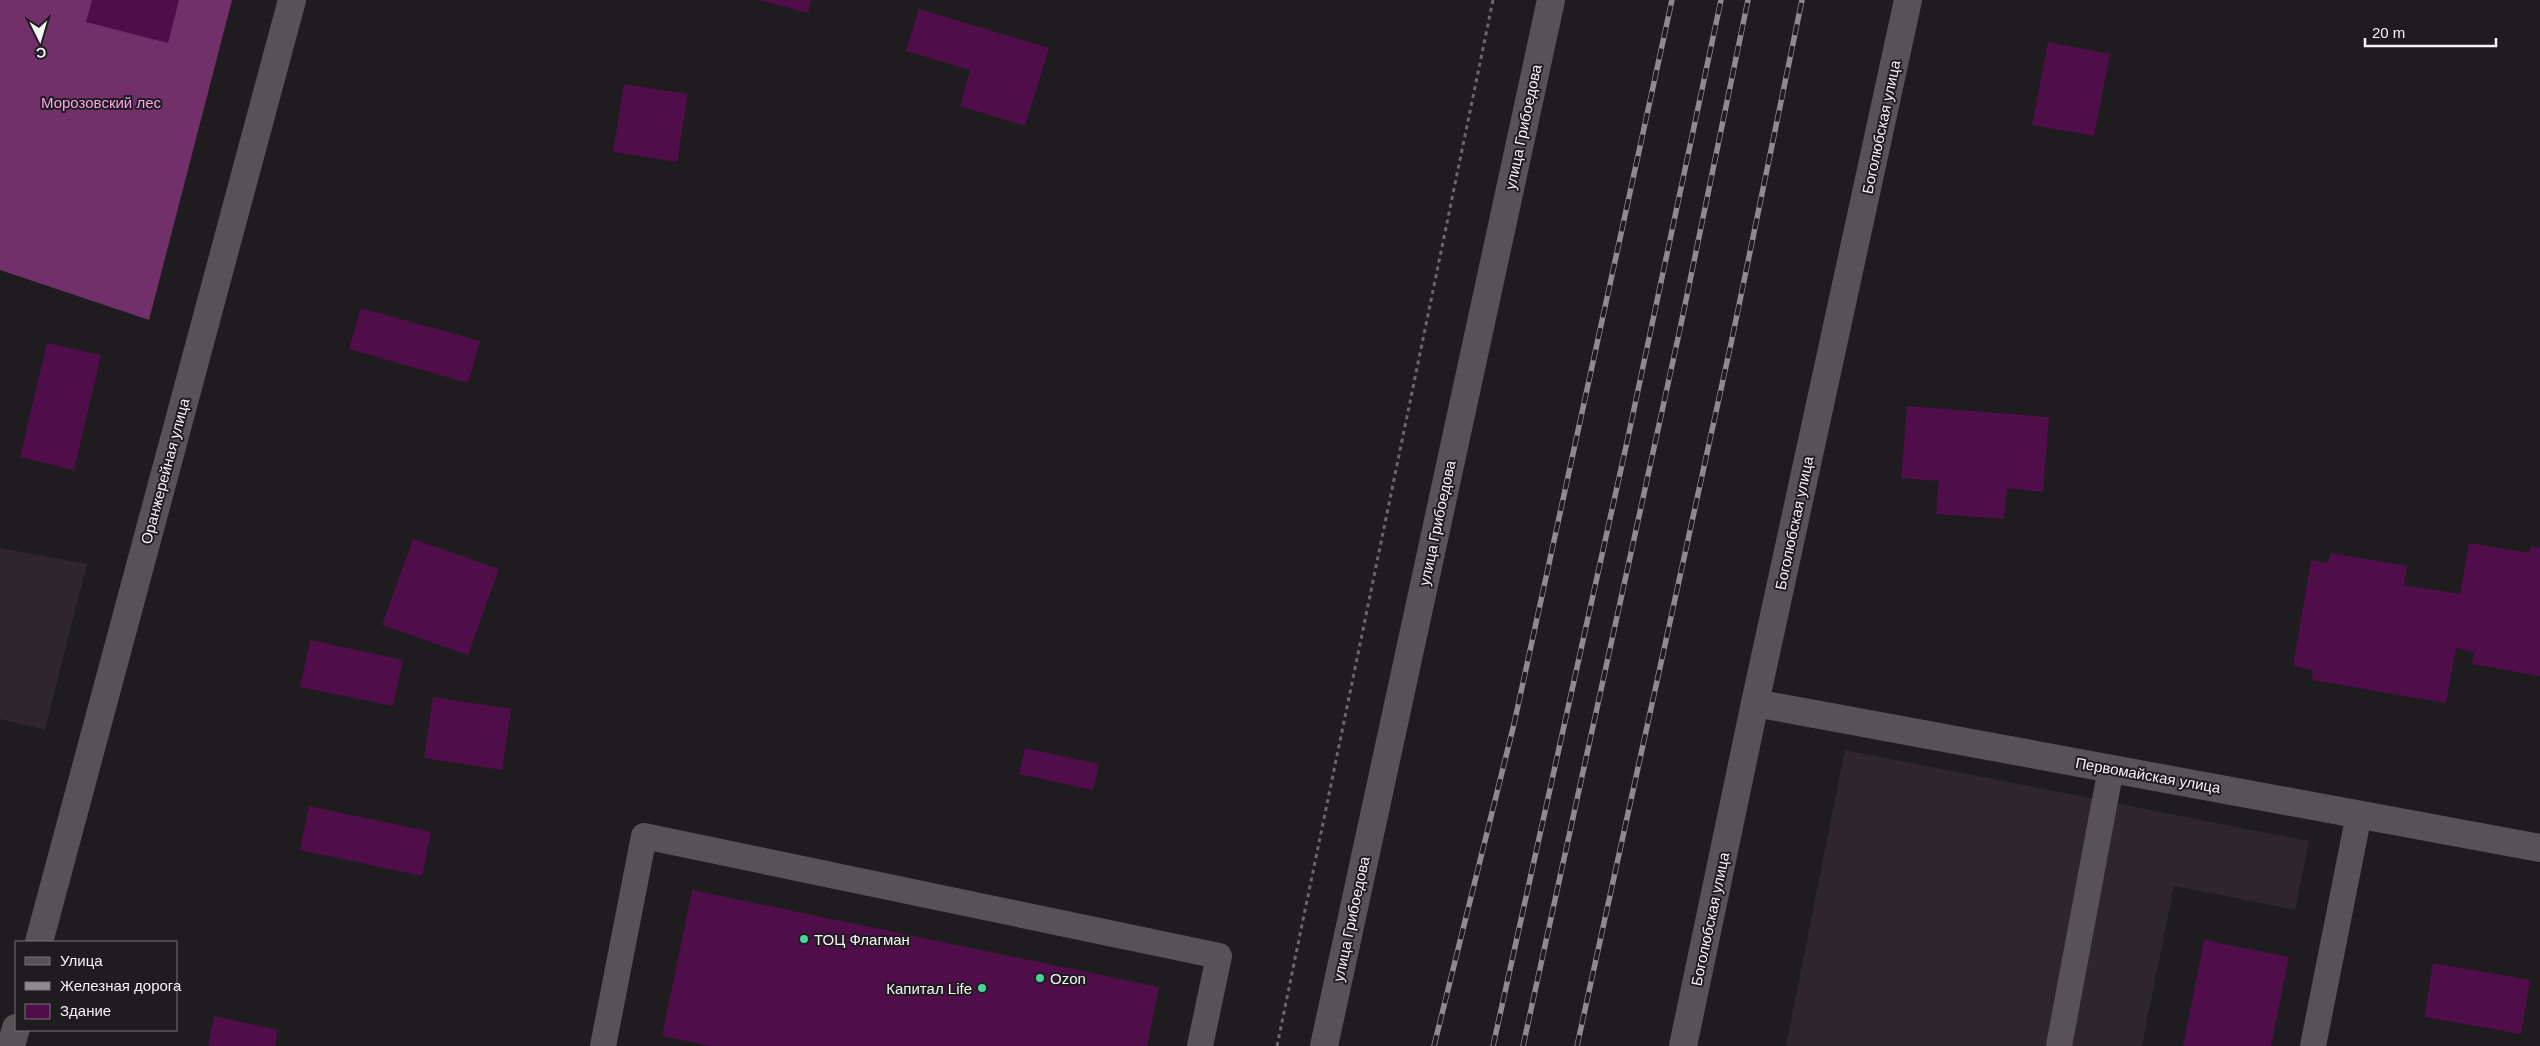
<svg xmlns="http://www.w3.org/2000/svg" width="2540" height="1046" font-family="Helvetica,sans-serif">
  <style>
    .built { fill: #2e262c }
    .forest { fill: #713069 }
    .building { fill: #4f0d49 }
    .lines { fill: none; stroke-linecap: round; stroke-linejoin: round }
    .path { stroke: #6a676a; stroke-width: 3; stroke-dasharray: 4 4; stroke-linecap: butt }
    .service { stroke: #565255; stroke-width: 26 }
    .minor { stroke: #565255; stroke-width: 28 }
    .tertiary { stroke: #565255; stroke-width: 28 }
    .rail-casing { stroke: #8d8b8d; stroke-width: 5.5 }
    .rail { stroke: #1f1c1f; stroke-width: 4; stroke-dasharray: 11; stroke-linecap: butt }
    .poi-dot { fill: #4ad49c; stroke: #1f1c1f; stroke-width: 2 }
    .labels { text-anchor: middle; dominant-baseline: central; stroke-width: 4; stroke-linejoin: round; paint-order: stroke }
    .park-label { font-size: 15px; fill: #fea0f0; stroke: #1f1c1f }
    .street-label { font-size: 15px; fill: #f5f3f5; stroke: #1f1c1f }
    .poi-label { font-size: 15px; fill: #f5f3f5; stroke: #1f1c1f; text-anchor: start }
  </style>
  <rect width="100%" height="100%" fill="#1f1c1f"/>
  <g class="built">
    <path d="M0 548 87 564 45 730 0 719Z"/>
    <path d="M1845 750 2309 841 2295 910 2174 886 2142 1046H1786Z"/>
  </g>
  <path class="forest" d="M0 0H232L149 320 0 270Z"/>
  <g class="building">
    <path d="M92 0H179L168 43 86 22Z"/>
    <path d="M758 0H811L808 13Z"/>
    <path d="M919 9 1049 48 1025 126 960 106 970 70 906 51Z"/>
    <path d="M2048 42 2110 54 2094 136 2032 125Z"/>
    <path d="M624 84 688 94 677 162 613 152Z"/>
    <path d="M361 308 480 341 468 383 349 349Z"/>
    <path d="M47 343 101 355 74 470 20 457Z"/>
    <path d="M1907 406 2049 417 2043 492 2007 488 2004 519 1936 514 1939 481 1901 478Z"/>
    <path d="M413 539 499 569 468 655 382 625Z"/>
    <path d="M2469 543 2529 553 2531 546 2540 548V676L2472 664 2474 652 2456 648 2446 703 2312 680 2313 670 2293 666 2311 560 2328 563 2330 553 2407 566 2404 585 2460 594Z"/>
    <path d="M310 640 403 660 393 706 300 687Z"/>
    <path d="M433 697 511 709 502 770 424 758Z"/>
    <path d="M1025 748 1099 764 1093 790 1019 774Z"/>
    <path d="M309 806 431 832 422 876 300 850Z"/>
    <path d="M692 890 1159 987 1147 1046H711L662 1036Z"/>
    <path d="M2204 940 2289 957 2271 1046H2183Z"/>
    <path d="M2433 963 2530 980 2521 1034 2424 1017Z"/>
    <path d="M214 1016 278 1030 275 1046H208Z"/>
  </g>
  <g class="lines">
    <path class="path" d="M1277 1046 1493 0"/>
    <g class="service">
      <path d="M603 1046 644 836 1219 956 1200 1046"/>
      <path d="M2059 1046 2111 768"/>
      <path d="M2313 1046 2359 814"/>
    </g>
    <g class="minor">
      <path d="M39 942 292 0"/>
      <path d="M11 1046 16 1028"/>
    </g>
    <g class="tertiary">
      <path d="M1755 703 2540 848"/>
      <path d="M1324 1046 1551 0"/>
      <path d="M1683 1046 1755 703 1908 0"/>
    </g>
    <g class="rail-casing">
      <g id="rail">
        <path d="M1434 1046 1514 724 1672 0"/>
        <path d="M1493 1046 1627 442 1721 0"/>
        <path d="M1523 1046 1680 329 1748 0"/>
        <path d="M1577 1046 1732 339 1802 0"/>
      </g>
    </g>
    <use href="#rail" class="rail"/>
  </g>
  <g class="poi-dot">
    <circle cx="804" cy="939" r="5"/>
    <circle cx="1040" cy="978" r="5"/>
    <circle cx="982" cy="988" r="5"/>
  </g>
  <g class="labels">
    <g class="park-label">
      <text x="101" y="102">Морозовский лес</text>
    </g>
    <g class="street-label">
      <text transform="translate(1523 127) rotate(-78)">улица Грибоедова</text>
      <text transform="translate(1881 127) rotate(-78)">Боголюбская улица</text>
      <text transform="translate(165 471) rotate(-75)">Оранжерейная улица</text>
      <text transform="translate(1437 523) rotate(-78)">улица Грибоедова</text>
      <text transform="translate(1794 523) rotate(-78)">Боголюбская улица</text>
      <text transform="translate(2148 775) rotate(10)">Первомайская улица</text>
      <text transform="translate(1351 919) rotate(-78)">улица Грибоедова</text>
      <text transform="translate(1710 919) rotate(-78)">Боголюбская улица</text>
    </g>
    <g class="poi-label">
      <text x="814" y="939">ТОЦ Флагман</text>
      <text x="1050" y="978">Ozon</text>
      <text x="972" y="988" text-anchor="end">Капитал Life</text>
    </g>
  </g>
  <rect x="15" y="941" width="162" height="90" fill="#1f1c1f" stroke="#757275"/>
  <rect x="25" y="957" width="25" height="8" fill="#565255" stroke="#757275"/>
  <text x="60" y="966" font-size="15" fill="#f5f3f5">Улица</text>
  <rect x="25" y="982" width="25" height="8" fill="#8d8b8d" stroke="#757275"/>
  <text x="60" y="991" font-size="15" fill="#f5f3f5">Железная дорога</text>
  <rect x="25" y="1004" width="25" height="15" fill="#4f0d49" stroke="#757275"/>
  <text x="60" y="1016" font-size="15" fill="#f5f3f5">Здание</text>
  <g transform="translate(40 40) rotate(175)" stroke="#1f1c1f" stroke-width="4" paint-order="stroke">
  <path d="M0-4L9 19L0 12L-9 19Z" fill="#f5f3f5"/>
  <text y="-8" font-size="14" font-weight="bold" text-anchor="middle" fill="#f5f3f5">С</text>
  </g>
  <path d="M2365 38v8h131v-8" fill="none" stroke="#f5f3f5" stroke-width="2.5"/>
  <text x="2372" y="38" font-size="15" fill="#f5f3f5" stroke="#1f1c1f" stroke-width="4" paint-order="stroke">20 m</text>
</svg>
